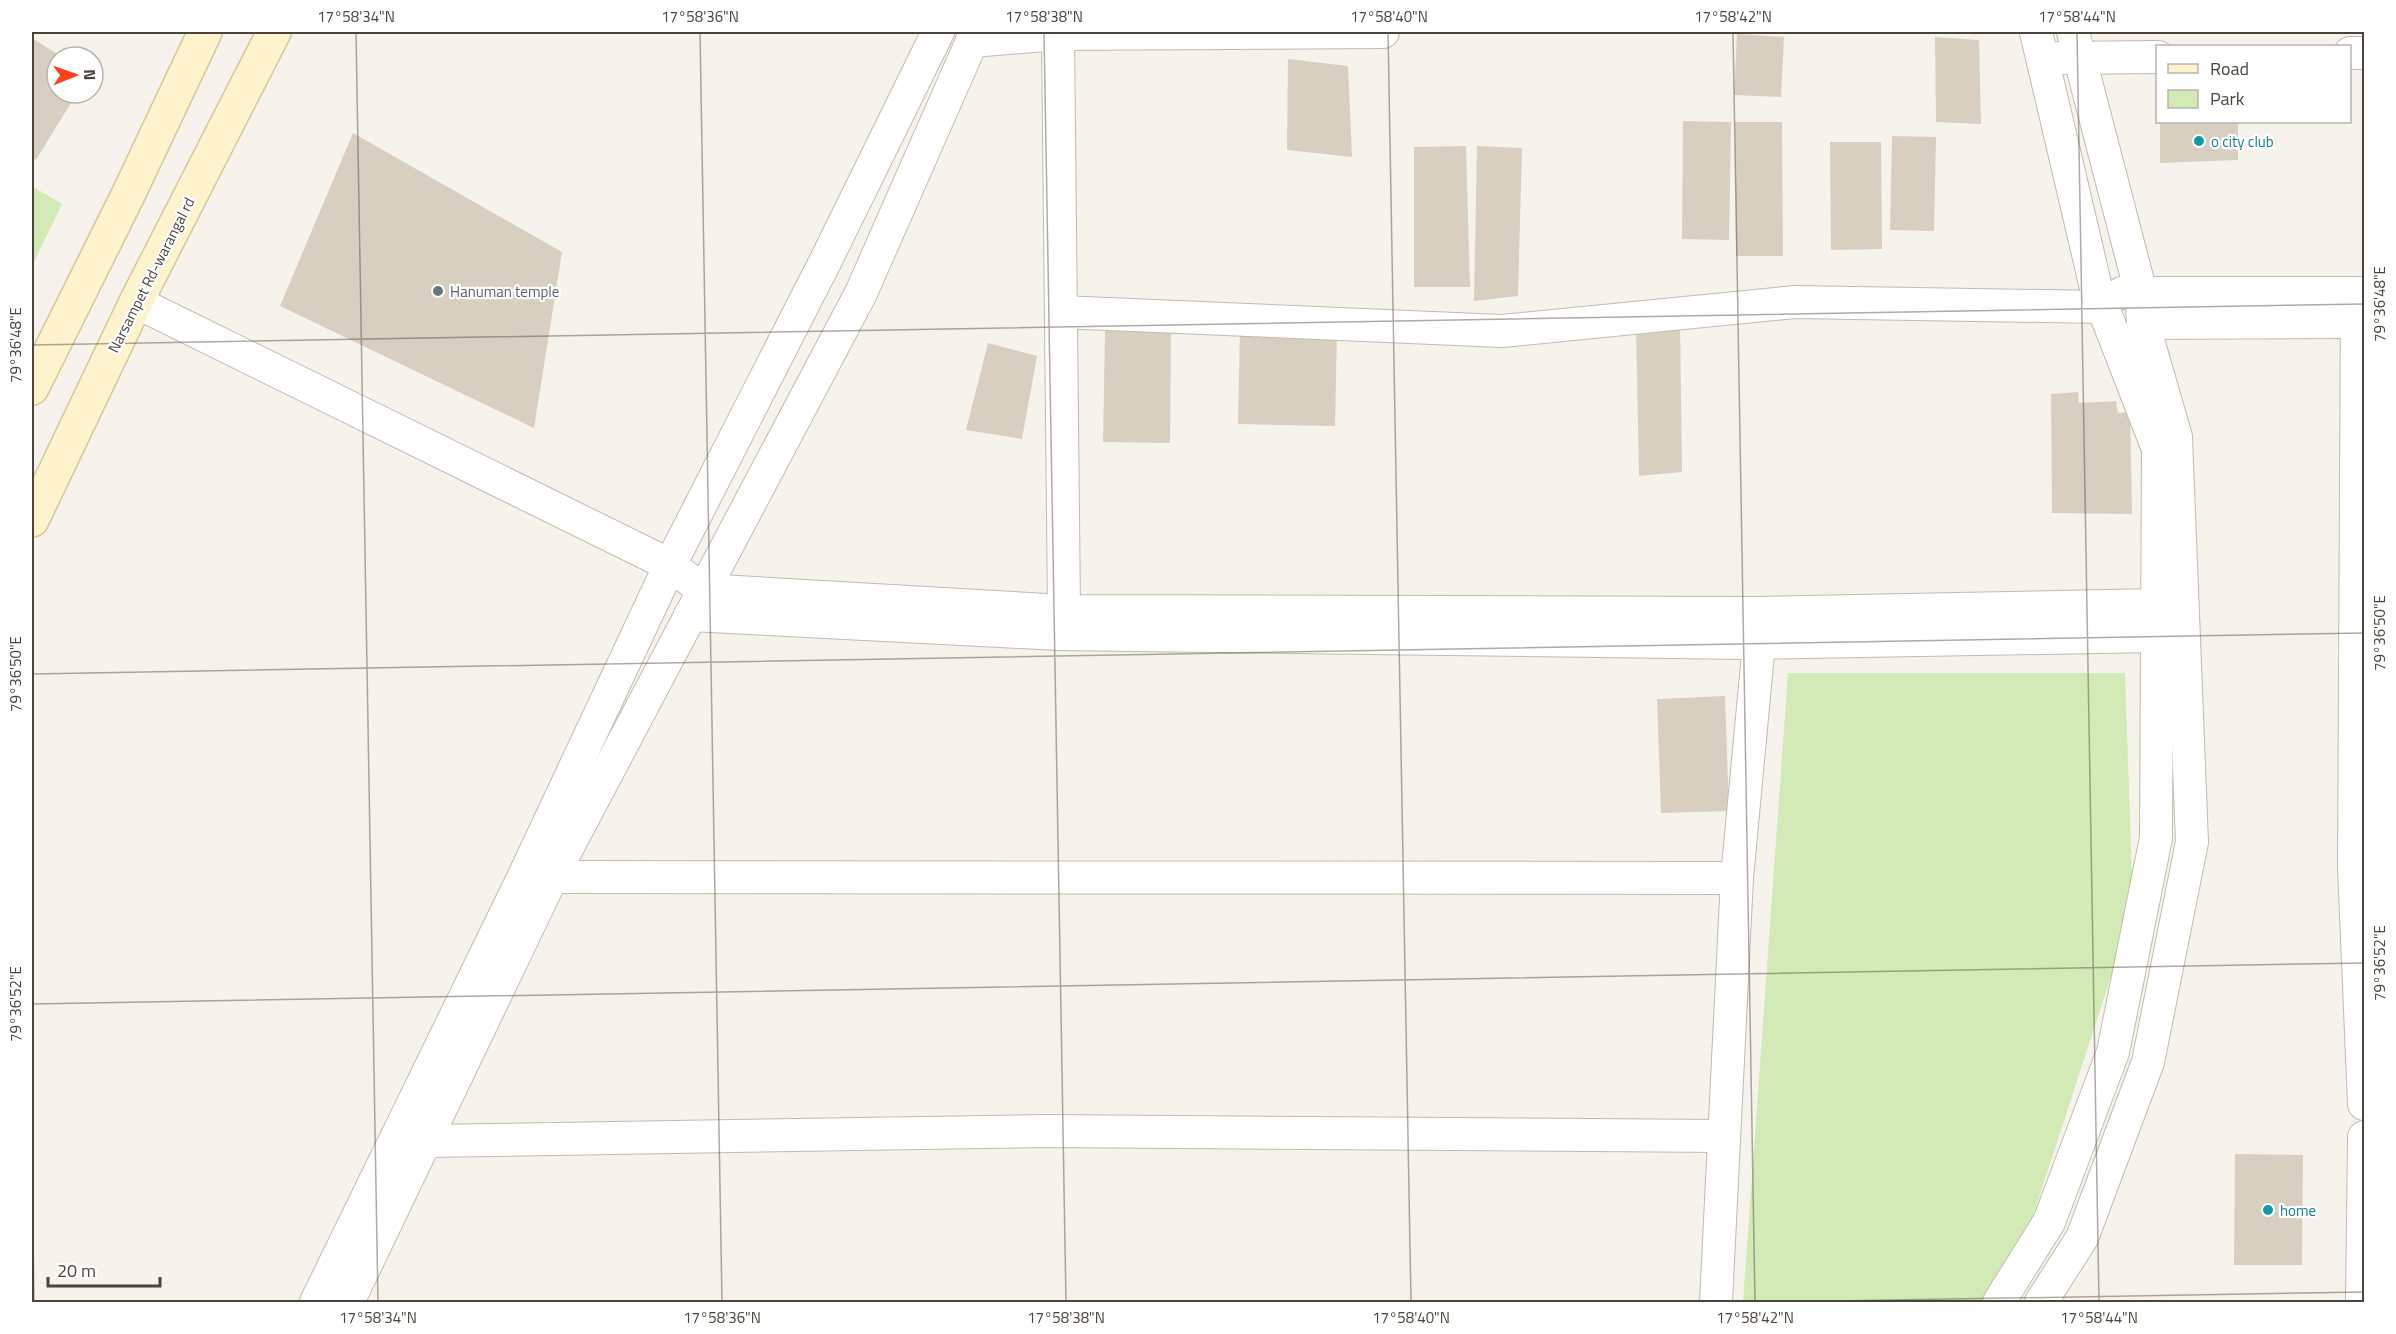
<svg xmlns="http://www.w3.org/2000/svg" width="2396" height="1334" font-family="'Titillium Web',sans-serif">
  <style>
    .green { fill: #d2eab5 }
    .building { fill: #d8cfc1 }
    .lines { fill: none; stroke-linecap: round; stroke-linejoin: round }
    .minor-casing { stroke: #c2bbae; stroke-width: 34 }
    .secondary-casing { stroke: #d6c79b; stroke-width: 36 }
    .minor { stroke: #fff; stroke-width: 32 }
    .secondary { stroke: #fff3cd; stroke-width: 33 }
    .ticks { fill: none; stroke: #4b4439; stroke-width: 1.5; stroke-opacity: 0.45 }
    .culture-dot { fill: #0f9aa8; stroke: #fff; stroke-width: 2 }
    .worship-dot { fill: #6b7280; stroke: #fff; stroke-width: 2 }
    .labels { text-anchor: middle; dominant-baseline: central; stroke-width: 4.5; stroke-linejoin: round; paint-order: stroke }
    .culture-label { font-size: 15px; fill: #0d838f; stroke: #fff; text-anchor: start }
    .street-label { font-size: 15px; fill: #4b4439; stroke: #fff }
    .worship-label { font-size: 15px; fill: #5b616d; stroke: #fff; text-anchor: start }
    .neatline { fill: none; stroke: #4b4439; stroke-width: 2 }
    .ticks-label { font-size: 15px; text-anchor: middle; fill: #4b4439 }
  </style>
  <rect width="100%" height="100%" fill="#f6f3ec"/>
  <g class="green">
    <path d="M32 186 62 204 32 266Z"/>
    <path d="M1788 673H2125L2133 909 2030 1225 1981 1302H1743Z"/>
  </g>
  <g class="building">
    <path d="M1737 34 1784 37 1781 97 1734 95Z"/>
    <path d="M1935 37 1979 40 1981 124 1936 122Z"/>
    <path d="M32 38 62 57H57V93H77L36 160 32 157Z"/>
    <path d="M1288 59 1348 66 1352 157 1287 150Z"/>
    <path d="M1683 121 1731 122 1729 240 1682 239Z"/>
    <path d="M1735 122H1782L1783 256H1736Z"/>
    <path d="M2160 122H2238V160L2160 163Z"/>
    <path d="M353 133 562 252 534 428 280 306Z"/>
    <path d="M1892 136 1936 137 1934 231 1890 230Z"/>
    <path d="M1830 142H1881L1882 249 1831 250Z"/>
    <path d="M1466 146 1470 287H1414V147Z"/>
    <path d="M1477 146 1522 148 1518 296 1474 301Z"/>
    <path d="M1680 322 1682 472 1639 476 1636 324Z"/>
    <path d="M1108 325 1171 326 1170 443 1103 442 1105 333Z"/>
    <path d="M1240 330 1337 332 1335 426 1238 424Z"/>
    <path d="M988 343 1037 356 1022 439 966 430Z"/>
    <path d="M2078 392 2079 403 2116 401 2118 413 2130 412 2132 514 2052 513 2051 394Z"/>
    <path d="M1725 696 1729 811 1661 813 1657 699Z"/>
    <path d="M2235 1154 2303 1155 2302 1265H2234Z"/>
  </g>
  <g class="lines">
    <g class="minor-casing">
      <g id="minor">
        <path d="M1058 34 1064 611"/>
        <path d="M972 41 1058 34 1383 32"/>
        <path d="M2350 53H2364"/>
        <path d="M2059 58 2158 57"/>
        <path d="M2122 293H2364"/>
        <path d="M2357 293 2354 868 2364 1104"/>
        <path d="M136 302 670 565 703 590 1064 611 1754 613 2157 605"/>
        <path d="M1061 312 1502 331 1795 302 2103 307"/>
        <path d="M2143 323 2364 322"/>
        <path d="M690 615 1058 634 1747 643 2157 636"/>
        <path d="M552 877 1737 878"/>
        <path d="M425 1141 1045 1131 1724 1136"/>
        <path d="M316 1302 522 880 670 565 825 262 938 32"/>
        <path d="M348 1302 552 877 861 293 976 32"/>
        <path d="M1716 1302 1737 878 1759 643"/>
        <path d="M1999 1302 2049 1222 2113 1052 2156 838 2158 449 2097 292 2036 32"/>
        <path d="M2041 1302 2082 1238 2148 1062 2192 842 2176 437 2143 323 2141 293 2073 32"/>
        <path d="M2362 1302 2364 1137"/>
      </g>
    </g>
    <g class="secondary-casing">
      <g id="secondary">
        <path d="M32 388 129 193 205 32"/>
        <path d="M32 520 136 302 274 32"/>
      </g>
    </g>
    <use href="#minor" class="minor"/>
    <use href="#secondary" class="secondary"/>
  </g>
  <path class="ticks" d="M356 32 378 1302M700 32 722 1302M1044 32 1066 1302M1388 32 1411 1302M1733 32 1755 1302M2077 32 2099 1302M32 345 2364 304M32 674 2364 633M32 1004 2364 963M32 1162 34 1302M1775 1302 2364 1292"/>
  <g class="culture-dot">
    <circle cx="2199" cy="141" r="6"/>
    <circle cx="2268" cy="1210" r="6"/>
  </g>
  <circle class="worship-dot" cx="438" cy="291" r="6"/>
  <g class="labels">
    <g class="culture-label">
      <text x="2211" y="141">o city club</text>
      <text x="2280" y="1210">home</text>
    </g>
    <g class="street-label">
      <text transform="translate(151 275) rotate(-63)">Narsampet Rd-warangal rd</text>
    </g>
    <g class="worship-label">
      <text x="450" y="291">Hanuman temple</text>
    </g>
  </g>
  <rect width="2396" height="1334" fill="none" stroke="#ffffff" stroke-width="66"/>
  <rect x="2156" y="45" width="195" height="78" fill="#ffffff" stroke="#b7b4b0" stroke-width="1.5"/>
  <rect x="2168" y="64" width="30" height="9" fill="#fff3cd" stroke="#b7b4b0" stroke-width="1.5"/>
  <text x="2210" y="75" font-size="18" fill="#4b4439">Road</text>
  <rect x="2168" y="90" width="30" height="18" fill="#d2eab5" stroke="#b7b4b0" stroke-width="1.5"/>
  <text x="2210" y="105" font-size="18" fill="#4b4439">Park</text>
  <g transform="translate(75 75) rotate(89)"><circle r="28" fill="#ffffff" stroke="#b7b4b0" stroke-width="1.5"/>
  <path d="M0-4.5L10 22L0 15L-10 22Z" fill="#fc3f1d"/>
  <text y="-9" font-size="16" font-weight="bold" text-anchor="middle" fill="#4b4439">N</text>
  </g>
  <path d="M48 1277v9h112v-9" fill="none" stroke="#4b4439" stroke-width="3"/>
  <text x="57" y="1277" font-size="18" fill="#4b4439" stroke="#ffffff" stroke-width="4.5" paint-order="stroke">20 m</text>
  <rect x="33" y="33" width="2330" height="1268" class="neatline"/>
  <g class="ticks-label">
    <text x="356" y="22">17°58'34"N</text>
    <text x="700" y="22">17°58'36"N</text>
    <text x="1044" y="22">17°58'38"N</text>
    <text x="1389" y="22">17°58'40"N</text>
    <text x="1733" y="22">17°58'42"N</text>
    <text x="2077" y="22">17°58'44"N</text>
    <text transform="translate(2380 304) rotate(-90)" y="5">79°36'48"E</text>
    <text transform="translate(16 345) rotate(-90)" y="5">79°36'48"E</text>
    <text transform="translate(2380 633) rotate(-90)" y="5">79°36'50"E</text>
    <text transform="translate(16 674) rotate(-90)" y="5">79°36'50"E</text>
    <text transform="translate(2380 963) rotate(-90)" y="5">79°36'52"E</text>
    <text transform="translate(16 1004) rotate(-90)" y="5">79°36'52"E</text>
    <text x="378" y="1323">17°58'34"N</text>
    <text x="722" y="1323">17°58'36"N</text>
    <text x="1066" y="1323">17°58'38"N</text>
    <text x="1411" y="1323">17°58'40"N</text>
    <text x="1755" y="1323">17°58'42"N</text>
    <text x="2099" y="1323">17°58'44"N</text>
  </g>
</svg>
